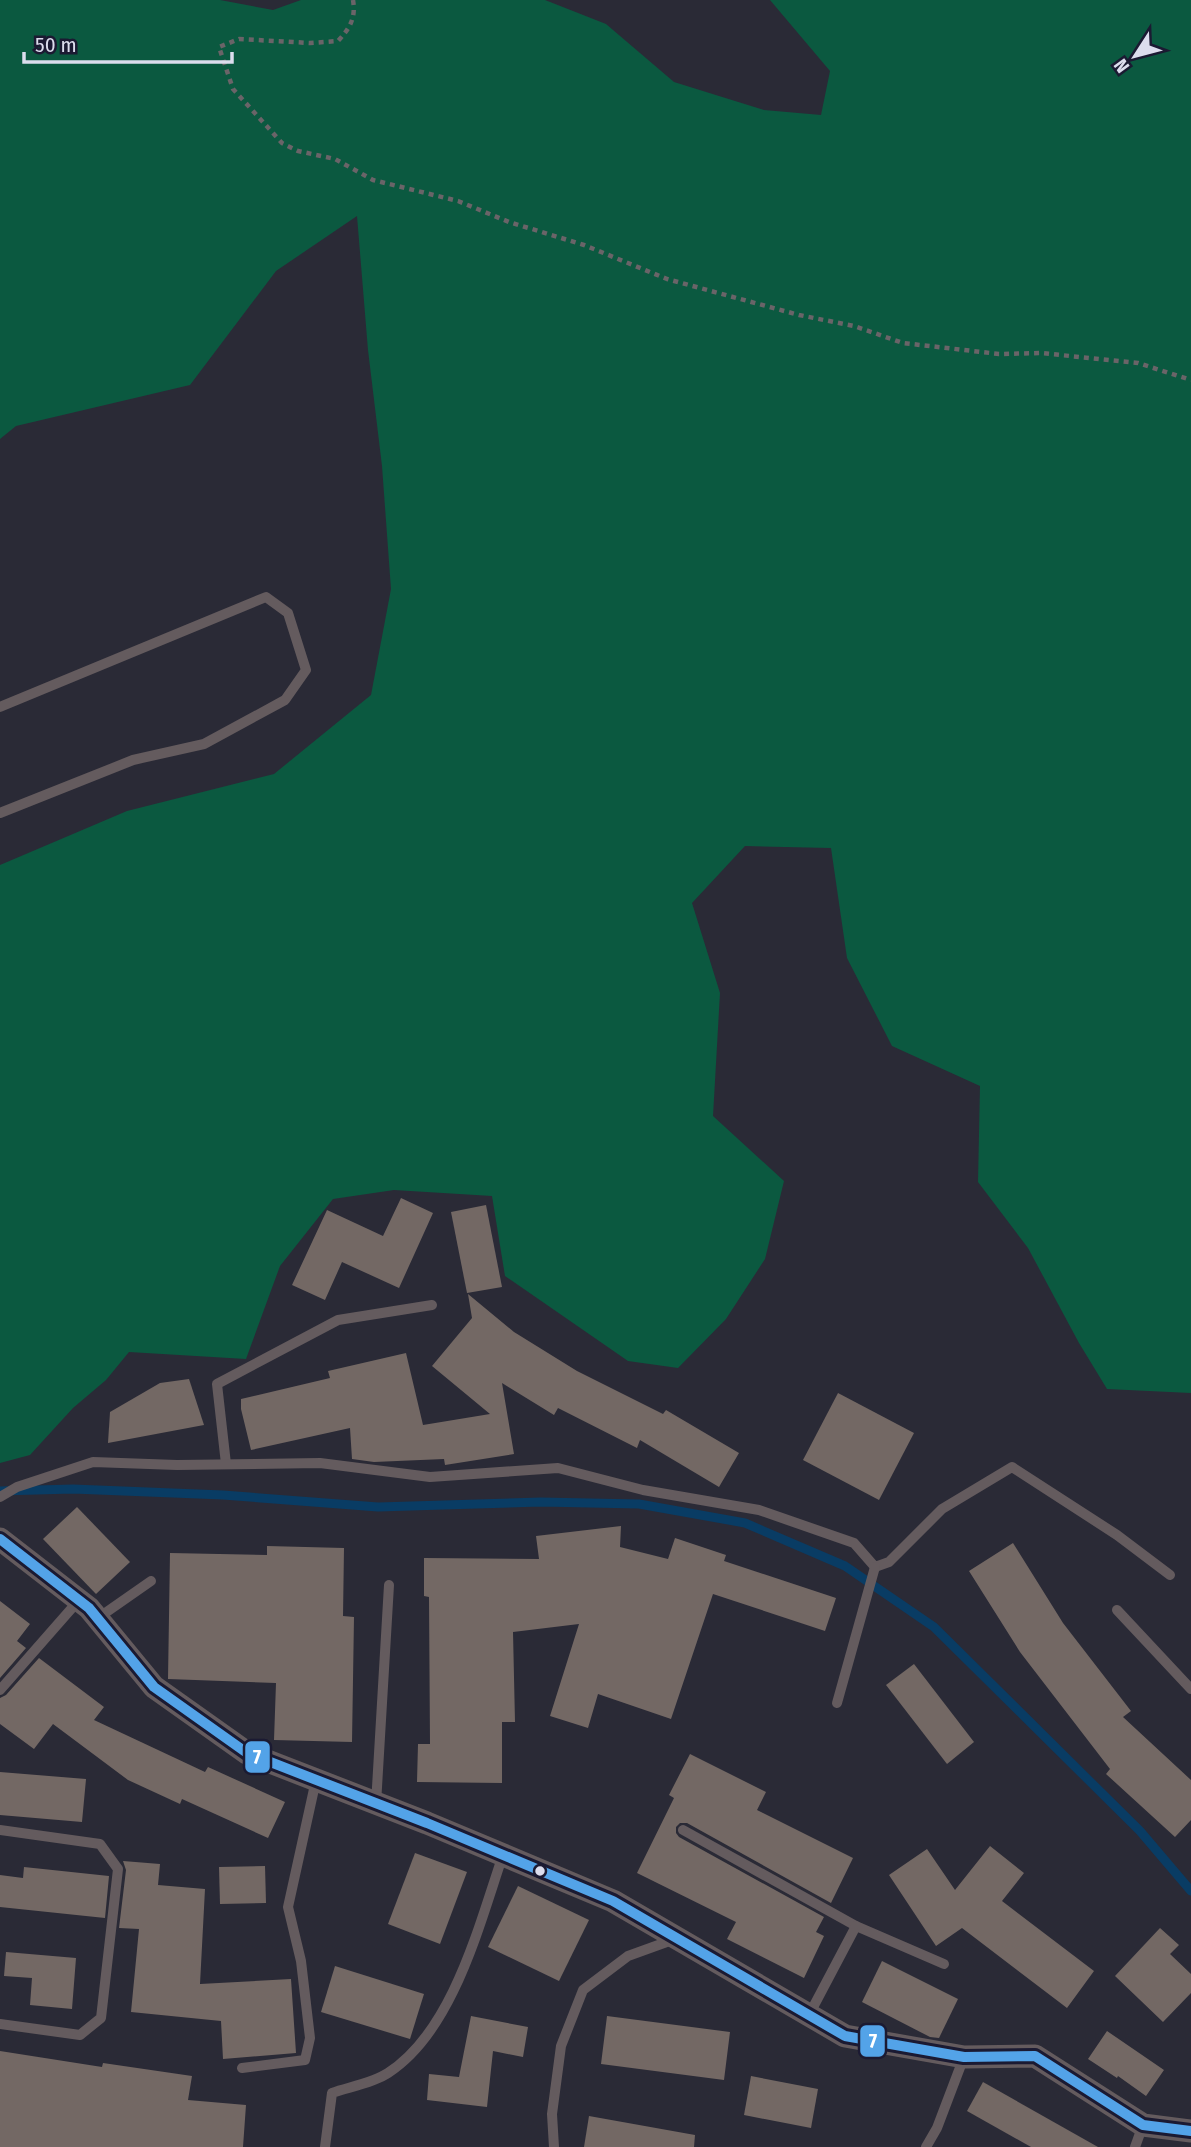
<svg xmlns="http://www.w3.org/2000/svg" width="1191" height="2147" font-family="'Fira Sans Condensed',sans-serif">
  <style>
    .forest { fill: #0b5940 }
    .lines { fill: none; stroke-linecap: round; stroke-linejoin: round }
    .stream { stroke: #093c64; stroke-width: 9 }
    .building { fill: #736864 }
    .path { stroke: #6a6468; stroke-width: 4.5; stroke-dasharray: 5 5; stroke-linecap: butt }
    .lane { stroke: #645b5e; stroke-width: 10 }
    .street { stroke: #645b5e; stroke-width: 23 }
    .bus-1-casing { stroke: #1b1a32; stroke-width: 16 }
    .bus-1 { stroke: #53a3e8; stroke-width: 10 }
    .bus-dot { fill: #dcdded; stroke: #1b1a32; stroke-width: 2.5 }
    .line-badge { stroke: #1b1a32; stroke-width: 2.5 }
    .badge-label { font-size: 19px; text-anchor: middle; font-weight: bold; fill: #fff }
  </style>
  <rect width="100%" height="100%" fill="#2a2a36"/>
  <path class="forest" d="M0 0H220L273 10 301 0H545L606 24 674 82 764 110 821 115 830 71 770 0H1191V1393L1107 1389 1079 1343 1028 1248 978 1182 980 1086 892 1046 847 958 831 848 745 846 692 903 720 993 713 1116 784 1181 765 1259 726 1319 678 1368 628 1361 505 1276 492 1196 394 1190 333 1199 280 1266 246 1359 129 1352 106 1380 73 1408 30 1455 0 1463V865L127 811 274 774 371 695 391 589 382 466 368 350 357 216 276 271 190 385 16 426 0 439Z"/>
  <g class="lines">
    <path class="stream" d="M0 1491 73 1489 223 1495 378 1507 541 1502 639 1504 745 1523 845 1566 934 1627 1140 1831 1191 1891"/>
  </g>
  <g class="building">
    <path d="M401 1198 433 1213 399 1288 342 1262 325 1300 292 1285 327 1210 383 1236Z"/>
    <path d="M486 1205 502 1287 467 1293 451 1212Z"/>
    <path d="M468 1294 514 1332 577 1371 663 1414 666 1410 739 1453 719 1487 640 1440 637 1448 558 1408 554 1415 502 1383 514 1454 445 1465 444 1459 374 1462 352 1459 350 1428 251 1450 241 1409V1399L330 1378 328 1371 406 1353 423 1425 490 1414 432 1366 472 1318Z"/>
    <path d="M189 1379 204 1425 108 1443 110 1412 160 1383Z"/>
    <path d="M838 1393 914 1433 879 1500 803 1460Z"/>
    <path d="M77 1507 130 1562 96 1594 43 1539Z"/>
    <path d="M621 1526 620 1547 668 1559 675 1538 726 1555 724 1561 836 1598 825 1631 713 1594 671 1719 598 1694 588 1728 550 1716 579 1624 513 1632 515 1722H502V1783L417 1782 418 1744H430L429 1597 424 1596V1558L539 1559 536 1536Z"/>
    <path d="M1013 1543 1063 1623 1131 1711 1123 1717 1191 1780V1820L1175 1837 1106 1774 1110 1769 1020 1652 969 1571Z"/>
    <path d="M267 1546 344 1548 343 1616 354 1617 352 1742 274 1740 276 1683 168 1679 170 1553 267 1555Z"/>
    <path d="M0 1601 30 1624 17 1641 26 1648 0 1678Z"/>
    <path d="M39 1658 104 1707 94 1720 205 1772 208 1767 285 1802 268 1838 182 1799 180 1804 128 1780 53 1724 34 1749 0 1724V1698L6 1695Z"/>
    <path d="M914 1664 974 1742 947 1764 886 1685Z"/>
    <path d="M690 1754 766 1792 757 1810 853 1858 831 1903 687 1823H680L676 1827V1833L679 1837 824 1917 816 1932 824 1936 804 1978 727 1939 736 1922 637 1873 674 1798 669 1795Z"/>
    <path d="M0 1772 86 1779 82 1822 0 1815Z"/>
    <path d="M990 1846 1024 1873 1002 1901 1094 1971 1067 2008 962 1928 936 1946 889 1875 927 1849 955 1890Z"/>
    <path d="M415 1853 467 1872 440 1944 388 1924Z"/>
    <path d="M123 1861 160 1864 158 1885 205 1889 200 1984 291 1979 296 2053 223 2059 221 2021 131 2012 139 1929 119 1928 126 1870Z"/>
    <path d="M265 1866 266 1903 220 1904 219 1867Z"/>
    <path d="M24 1867 109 1876 105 1918 0 1907V1875L23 1878Z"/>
    <path d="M518 1886 589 1920 559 1981 488 1947Z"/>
    <path d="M1160 1928 1179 1945 1170 1954 1191 1974V1993L1163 2022 1115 1976Z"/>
    <path d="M6 1952 76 1958 72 2009 30 2005 32 1978 4 1976Z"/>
    <path d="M882 1961 958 1999 939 2038 930 2037 862 2002Z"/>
    <path d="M335 1966 424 1994 410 2039 321 2012Z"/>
    <path d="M471 2016 528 2027 523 2057 493 2051 487 2107 427 2100 429 2074 459 2077Z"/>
    <path d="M607 2016 730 2032 724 2080 601 2064Z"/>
    <path d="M1107 2031 1164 2070 1146 2096 1118 2076 1117 2078 1088 2059Z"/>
    <path d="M0 2051 102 2067 103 2063 192 2076 188 2100 246 2105 243 2147H0Z"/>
    <path d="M751 2076 818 2089 811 2128 744 2115Z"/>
    <path d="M983 2082 1098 2147H1031L967 2111Z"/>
    <path d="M589 2116 695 2135 694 2147H584Z"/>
  </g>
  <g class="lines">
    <path class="path" d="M353 0C356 18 350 28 338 41L310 43 239 39 219 47 233 89 282 143 298 151 335 159 373 180 458 201 509 222 584 245 667 279 799 315 854 326 903 343 999 354 1041 353 1138 363 1191 380"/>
    <g class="lane">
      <path d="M0 707 266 597 288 613 306 670 285 700 204 744 133 760 0 813"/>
      <path d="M226 1464 217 1384 338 1320 432 1305"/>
      <path d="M0 1497 17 1487 93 1462 177 1465 320 1463 430 1477 558 1468 643 1490 759 1510 854 1543 875 1567 889 1562 942 1509 1012 1467 1117 1535 1170 1575"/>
      <path d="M1117 1610 1191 1689"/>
      <path d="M98 1618 151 1581"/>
      <path d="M0 1690 79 1600"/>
      <path d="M837 1703 875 1567"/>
      <path d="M376 1804 389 1585"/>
      <path d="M0 1830 100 1844 118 1869 101 2018 80 2035 0 2024"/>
      <path d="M683 1830 856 1926"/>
      <path d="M809 2015 856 1926 944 1964"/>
      <path d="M242 2068 305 2060 310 2038 301 1961 288 1907 316 1780"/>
      <path d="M325 2147 332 2093C349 2087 373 2083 388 2073 453 2031 479 1925 503 1855"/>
      <path d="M554 2147 552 2114 561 2046 583 1990 628 1956 675 1939"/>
      <path d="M926 2147 937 2128 964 2057"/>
      <path d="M1135 2147 1143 2125"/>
    </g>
    <path class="street" d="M0 1539 89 1608 154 1687 247 1753 427 1823 613 1901 845 2036 964 2057 1035 2056 1143 2125 1191 2131"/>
    <g class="bus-1-casing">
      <path id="bus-1" d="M0 1539 89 1608 154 1687 247 1753 427 1823 613 1901 845 2036 964 2057 1035 2056 1143 2125 1191 2131"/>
    </g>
    <use href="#bus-1" class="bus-1"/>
  </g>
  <circle class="bus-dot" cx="540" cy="1871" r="6"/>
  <g class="line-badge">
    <rect x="244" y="1740" width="27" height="34" rx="7" fill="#53a3e8"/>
    <rect x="859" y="2024" width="27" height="34" rx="7" fill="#53a3e8"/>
  </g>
  <g class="badge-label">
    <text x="257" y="1764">7</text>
    <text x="873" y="2048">7</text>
  </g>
  <g transform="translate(1135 56) rotate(234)" stroke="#1b1a32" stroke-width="5" paint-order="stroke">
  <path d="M0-5L12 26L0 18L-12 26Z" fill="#dcdded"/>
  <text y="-10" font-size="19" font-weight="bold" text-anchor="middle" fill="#dcdded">N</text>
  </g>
  <path d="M24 52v10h208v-10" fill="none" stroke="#dcdded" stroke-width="3.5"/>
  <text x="35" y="52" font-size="21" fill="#dcdded" stroke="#1b1a32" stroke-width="5" paint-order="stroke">50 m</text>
</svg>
